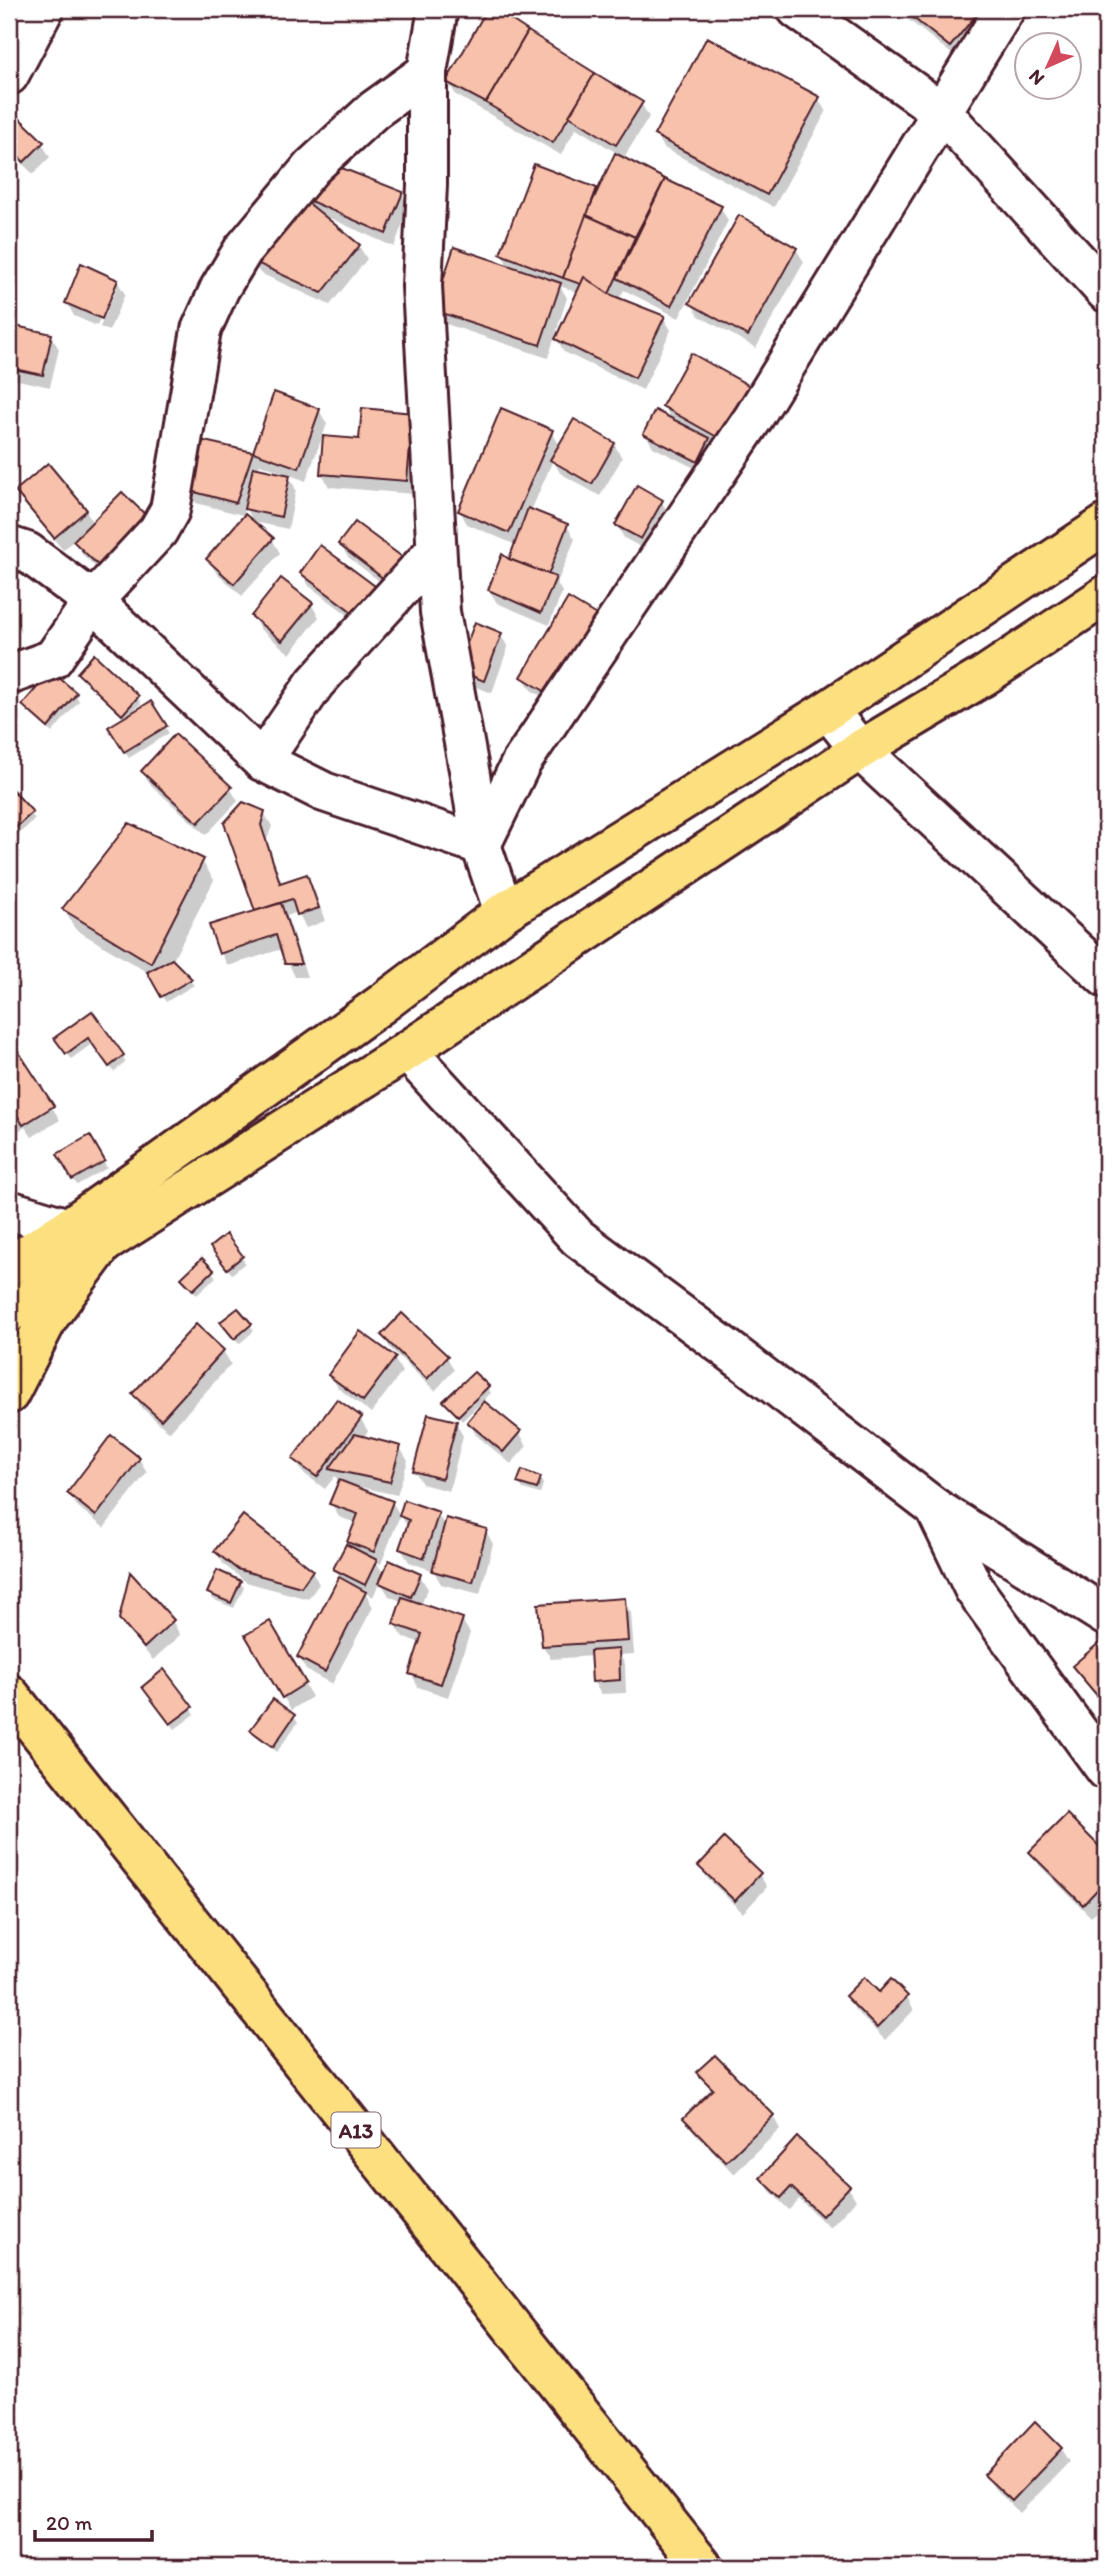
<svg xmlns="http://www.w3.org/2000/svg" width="1115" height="2576" font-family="Itim,sans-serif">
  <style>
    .shadow { fill: #0003 }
    .building { fill: #f8c1ab; stroke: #4a1f2b; stroke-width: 2 }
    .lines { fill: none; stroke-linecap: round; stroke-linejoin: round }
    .minor-casing { stroke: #4a1f2b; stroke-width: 44 }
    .major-casing { stroke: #4a1f2b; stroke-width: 44 }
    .highway-casing { stroke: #4a1f2b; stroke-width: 44 }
    .minor { stroke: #fff; stroke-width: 38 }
    .major { stroke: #fce080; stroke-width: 38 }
    .highway { stroke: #fce080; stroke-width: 38 }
    .labels { text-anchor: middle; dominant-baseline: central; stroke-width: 5; stroke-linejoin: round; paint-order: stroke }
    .shield { fill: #fff; stroke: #80626b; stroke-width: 2 }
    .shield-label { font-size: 21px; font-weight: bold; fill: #4a1f2b }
  </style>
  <rect width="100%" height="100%" fill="#fff"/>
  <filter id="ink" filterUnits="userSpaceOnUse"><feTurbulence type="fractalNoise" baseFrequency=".0143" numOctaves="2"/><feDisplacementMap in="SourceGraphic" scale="14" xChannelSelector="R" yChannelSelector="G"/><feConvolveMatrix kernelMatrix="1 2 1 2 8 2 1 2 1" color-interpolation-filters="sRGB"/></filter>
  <g filter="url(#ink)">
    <g class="shadow">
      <path d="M489 9 641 103 649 117 623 159 721 208 728 221 679 318 624 290 619 299 663 317 671 330 643 390 564 352 557 339 579 293 560 286 567 298 548 358 443 323 435 309 509 268 502 254 535 166 598 190 617 153 576 128 561 155 456 95 448 82Z"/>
      <path d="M895 9H981L988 22 958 59Z"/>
      <path d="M818 98 826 112 774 207 664 148 656 135Z"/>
      <path d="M9 110 42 144 50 157 33 174 18 159 14 163 9 158Z"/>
      <path d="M401 193 409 207 394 247 323 215 359 246 367 259 330 305 260 273 252 260 303 198Z"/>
      <path d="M796 249 804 262 756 348 699 316 691 303Z"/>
      <path d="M117 281 125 294 109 331 100 327 117 287H113L97 326 74 316 67 303Z"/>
      <path d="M12 327 51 336 59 349 50 387 18 380 9 383V340Z"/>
      <path d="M692 355 734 454 710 441 717 453 706 474 653 447 645 433 672 421 664 406Z"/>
      <path d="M275 395 319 410 327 424 306 481 260 464 258 470 288 474 296 490 288 529 254 522 246 508 243 514 272 539 280 553 242 596 216 572 208 559 246 516 196 503 188 490 201 443 254 454Z"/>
      <path d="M419 428 414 494 329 487 322 473 361 441Z"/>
      <path d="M552 432 560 446 614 444 622 458 600 496 560 473 553 460 531 511 567 526 575 539 557 583 562 592 549 625 497 603 489 590 510 562 516 545 467 524 460 511Z"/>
      <path d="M17 492 86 511 93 523 113 584 83 555 74 540 63 550 25 505Z"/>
      <path d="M661 501 669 514 648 551 624 538 617 525Z"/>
      <path d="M355 524 396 594 348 557 340 544Z"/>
      <path d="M302 573 374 587 382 600 363 626 309 586Z"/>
      <path d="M569 600 564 710 531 690 523 677Z"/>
      <path d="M311 604 319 617 290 654 261 630 253 617Z"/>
      <path d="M500 634 508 647 492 693 466 683 459 670Z"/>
      <path d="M94 656 138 697 141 703 132 713 150 704 169 733 129 758 111 728 125 719 83 679 80 673Z"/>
      <path d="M75 694 79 701 52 733 28 712 24 706Z"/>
      <path d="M9 695H12L16 701 20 720 9 722Z"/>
      <path d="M143 771 230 788 238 801 206 835 151 785Z"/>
      <path d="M9 789 35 819 13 840 9 835Z"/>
      <path d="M264 813 272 826 267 840 282 884 306 876 314 889 325 921 306 928 298 912 287 916 307 977H295L282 949 228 966 221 953 257 912 226 823Z"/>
      <path d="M202 861 214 880 172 962 194 985 166 1002 150 974 75 929 64 909Z"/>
      <path d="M92 1013 126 1062 114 1072 93 1043 71 1059 60 1045Z"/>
      <path d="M9 1040 60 1120 32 1137 25 1127 9 1137Z"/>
      <path d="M89 1137 107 1168 77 1185 59 1155Z"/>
      <path d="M215 1254 242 1257 245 1263 232 1274Z"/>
      <path d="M202 1260 216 1277 197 1295 183 1278Z"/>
      <path d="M238 1310 254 1331 239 1344 226 1329Z"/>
      <path d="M196 1327 223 1351 231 1364 169 1432 142 1408 134 1394Z"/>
      <path d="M383 1336 447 1357 454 1370 435 1391 391 1349Z"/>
      <path d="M394 1358 402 1372 371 1413 338 1388 330 1375Z"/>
      <path d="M487 1387 491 1393 462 1421 446 1402Z"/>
      <path d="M360 1418 368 1431 363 1438 400 1448 408 1461 397 1495 356 1486V1488L392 1502 400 1515 381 1564 377 1563 384 1575 420 1576 428 1589 421 1605 462 1620 470 1633 448 1697 418 1687 411 1673 421 1643 403 1637 395 1624 403 1602 389 1596 380 1581 373 1597 365 1593 373 1607 332 1684 306 1670 299 1657 341 1578 335 1569 353 1550 349 1542 356 1523 339 1517 331 1503 339 1483 335 1476 325 1489 302 1472 295 1459Z"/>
      <path d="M469 1422 519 1432 527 1446 511 1464 476 1435Z"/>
      <path d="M456 1423 463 1436 449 1491 422 1484 415 1471Z"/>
      <path d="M139 1459 147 1472 104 1528 77 1506 69 1493Z"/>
      <path d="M540 1478 543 1484 540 1494 523 1489 519 1483Z"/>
      <path d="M438 1514 445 1527 486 1531 493 1544 480 1594 441 1584 432 1568 431 1570 409 1562 401 1549 408 1528 401 1516Z"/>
      <path d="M216 1552 312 1571 319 1584 308 1599 246 1582 224 1565Z"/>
      <path d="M131 1575 173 1622 180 1635 153 1660 129 1633 121 1619Z"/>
      <path d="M240 1582 244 1588 234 1608 212 1599 209 1592Z"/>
      <path d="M624 1600 631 1613 634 1654 620 1655 625 1664 626 1693 601 1694 593 1681 592 1656 551 1659 543 1646Z"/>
      <path d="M269 1623 312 1697 291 1710 247 1636Z"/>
      <path d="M1106 1639V1708L1082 1679 1075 1666Z"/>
      <path d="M147 1693 191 1708 195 1714 175 1729Z"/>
      <path d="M294 1716 298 1722 277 1752 256 1736 252 1730Z"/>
      <path d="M1067 1816 1106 1855V1901L1091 1917 1039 1865 1031 1852Z"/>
      <path d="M700 1866 759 1874 767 1887 743 1913 708 1879Z"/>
      <path d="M879 1994 907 1997 914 2010 885 2040 855 2010 847 1996Z"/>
      <path d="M698 2072 773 2116 780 2129 734 2174 693 2131 685 2118 712 2092Z"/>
      <path d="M762 2178 848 2187 856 2200 830 2228 799 2199 789 2210 770 2191Z"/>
      <path d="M1035 2424 1061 2449 1069 2462 1020 2513 994 2488 986 2475Z"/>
    </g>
    <g class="building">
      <path d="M487 9H495L528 31 486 103 446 82Z"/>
      <path d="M902 9H981L950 47Z"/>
      <path d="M528 31 595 73 553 143 486 103Z"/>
      <path d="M707 37 820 97 767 195 654 135Z"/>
      <path d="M595 73 643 102 616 145 569 116Z"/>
      <path d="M9 108 44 142 24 162 9 148Z"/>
      <path d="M615 153 665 179 635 237 586 215Z"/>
      <path d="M534 164 597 188 563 278 500 254Z"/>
      <path d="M334 165 403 192 386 234 301 197Z"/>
      <path d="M665 179 722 206 671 306 617 278Z"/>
      <path d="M301 197 360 245 322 293 250 260Z"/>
      <path d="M586 215 635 237 609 294 563 278Z"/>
      <path d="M739 215 797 248 748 336 689 303Z"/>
      <path d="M454 247 561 283 540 345 433 310Z"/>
      <path d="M81 263 118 280 102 319 65 303Z"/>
      <path d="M584 277 609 294 665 316 635 378 555 339Z"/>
      <path d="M11 325 52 334 43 375 9 368Z"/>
      <path d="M691 353 755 389 726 442 662 406Z"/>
      <path d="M274 392 320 409 299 468 253 452Z"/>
      <path d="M362 408 413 413 407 481 320 474 323 436 359 439Z"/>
      <path d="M501 408 553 430 509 533 458 511Z"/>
      <path d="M655 410 710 438 698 462 643 434Z"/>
      <path d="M574 419 615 443 592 484 550 460Z"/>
      <path d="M200 440 253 452 236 503 187 490Z"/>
      <path d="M48 463 87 510 54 538 15 491Z"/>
      <path d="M253 467 290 475 281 517 244 509Z"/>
      <path d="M637 485 663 500 641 539 615 525Z"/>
      <path d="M122 492 153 522 105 572 73 541Z"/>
      <path d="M528 508 568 524 548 575 509 559Z"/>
      <path d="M245 514 274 538 234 584 206 559Z"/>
      <path d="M355 522 405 559 388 582 338 544Z"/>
      <path d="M320 545 375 586 355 614 300 573Z"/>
      <path d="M502 554 509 559 556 577 541 613 488 590Z"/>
      <path d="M281 578 313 603 282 641 251 616Z"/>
      <path d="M568 598 603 619 556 698 521 677Z"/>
      <path d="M475 622 502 633 484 681 457 670Z"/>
      <path d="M94 654 139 696 122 715 77 673Z"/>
      <path d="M51 671 77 693 48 728 22 705Z"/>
      <path d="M13 693 18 714 9 716V694Z"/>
      <path d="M151 701 167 726 124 752 108 727Z"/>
      <path d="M175 734 232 787 198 823 141 771Z"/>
      <path d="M9 786 33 812 9 834Z"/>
      <path d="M243 802 265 811 261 825 280 883 307 874 319 908 297 915 292 899 255 911 224 823Z"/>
      <path d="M129 823 204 859 151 963 62 909Z"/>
      <path d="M281 903 301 964H285L276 935 219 954 209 925Z"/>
      <path d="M172 959 192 979 161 997 147 972Z"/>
      <path d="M92 1011 124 1055 109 1067 88 1038 66 1054 54 1038Z"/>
      <path d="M9 1037 54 1106 23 1125 17 1115 9 1120Z"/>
      <path d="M90 1135 105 1161 72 1180 57 1154Z"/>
      <path d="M226 1234 243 1256 227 1269 210 1247Z"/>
      <path d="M202 1258 214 1270 193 1290 181 1278Z"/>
      <path d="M238 1308 252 1324 234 1339 220 1322Z"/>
      <path d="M402 1313 448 1356 427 1379 381 1335Z"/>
      <path d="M196 1324 224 1350 161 1420 132 1394Z"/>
      <path d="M360 1331 396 1357 363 1401 328 1375Z"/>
      <path d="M474 1372 489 1386 458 1416 443 1401Z"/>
      <path d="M337 1399 362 1417 317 1477 292 1459Z"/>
      <path d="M484 1401 521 1431 503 1452 467 1422Z"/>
      <path d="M428 1414 457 1421 442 1479 413 1471Z"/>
      <path d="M355 1434 401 1446 390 1482 329 1469Z"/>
      <path d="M111 1435 140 1458 96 1516 67 1493Z"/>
      <path d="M522 1470 541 1477 537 1489 517 1483Z"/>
      <path d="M339 1480 393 1501 374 1552 347 1542 358 1514 329 1504Z"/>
      <path d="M404 1500 439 1512 424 1558 399 1549 409 1520 399 1516Z"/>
      <path d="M243 1515 313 1570 301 1587 237 1569 214 1551Z"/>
      <path d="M446 1518 487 1529 473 1582 432 1571Z"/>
      <path d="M346 1544 377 1560 365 1585 333 1569Z"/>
      <path d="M389 1560 421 1574 411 1597 379 1583Z"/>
      <path d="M217 1570 241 1581 231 1603 207 1593Z"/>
      <path d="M130 1572 174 1620 144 1648 119 1619Z"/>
      <path d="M339 1577 366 1592 325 1672 297 1657Z"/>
      <path d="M402 1597 463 1618 441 1684 409 1674 422 1634 393 1624Z"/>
      <path d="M625 1598 628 1641 542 1646 538 1604Z"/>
      <path d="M270 1621 306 1683 282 1698 245 1635Z"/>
      <path d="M1106 1637V1706L1072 1666Z"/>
      <path d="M619 1649 620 1680 592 1682 590 1651Z"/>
      <path d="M164 1669 193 1707 170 1724 142 1687Z"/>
      <path d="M273 1699 295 1715 273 1747 250 1730Z"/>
      <path d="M1067 1814 1106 1853V1880L1083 1905 1029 1852Z"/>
      <path d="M724 1838 761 1873 735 1901 698 1866Z"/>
      <path d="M864 1977 879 1992 891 1979 908 1996 877 2028 845 1996Z"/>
      <path d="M715 2055 774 2115 726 2162 683 2118 713 2089 696 2072Z"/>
      <path d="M797 2137 850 2186 822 2216 791 2187 781 2198 760 2178Z"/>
      <path d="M1035 2421 1062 2448 1012 2501 984 2475Z"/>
    </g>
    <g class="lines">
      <g class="minor-casing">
        <g id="minor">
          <path d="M438 9 427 72V185L422 286 440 612 470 775 481 845 504 912"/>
          <path d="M797 9 942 112 1106 292"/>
          <path d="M9 75 44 9"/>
          <path d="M9 546 27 552 93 601 262 761 324 792 481 845"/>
          <path d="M9 675 53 659 93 601 158 531 170 510 201 330 220 288 243 250 312 167 374 110 427 72"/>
          <path d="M828 710 860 750 1106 978"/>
          <path d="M262 761 315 683 436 550"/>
          <path d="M481 845 521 763 754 417 1005 9"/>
          <path d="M407 1051 578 1238 730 1351 935 1508 974 1589 1106 1770"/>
          <path d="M9 1210 68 1228"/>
          <path d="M935 1508 1106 1616"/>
        </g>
      </g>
      <g class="major-casing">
        <g id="major">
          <path d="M9 1266 68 1228 383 1003 504 912 828 710 1106 524"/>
          <path d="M9 1313 103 1244 407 1051 860 750 984 676 1106 595"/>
        </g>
      </g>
      <g class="highway-casing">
        <g id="highway">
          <path d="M9 1394 48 1318 103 1244"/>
          <path d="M9 1694 703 2567"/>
        </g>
      </g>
      <use href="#minor" class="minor"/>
      <use href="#major" class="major"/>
      <use href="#highway" class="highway"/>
    </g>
  </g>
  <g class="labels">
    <rect class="shield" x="331.5" y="2112.5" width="49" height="35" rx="5"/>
    <g class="shield-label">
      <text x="356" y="2130">A13</text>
    </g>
  </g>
  <rect width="1115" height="2576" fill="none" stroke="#fff" stroke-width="35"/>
  <rect x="18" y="18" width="1080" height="2541" fill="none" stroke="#4a1f2b" stroke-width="2.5" filter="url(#ink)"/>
  <g transform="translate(1048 66) rotate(225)"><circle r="33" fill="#ffffff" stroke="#b7a5aa" stroke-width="2"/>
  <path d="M0-5L12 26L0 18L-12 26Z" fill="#d1495b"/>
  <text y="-10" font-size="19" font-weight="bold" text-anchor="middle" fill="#4a1f2b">N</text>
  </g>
  <path d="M35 2530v10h117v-10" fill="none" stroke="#4a1f2b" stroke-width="3.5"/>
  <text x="46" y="2530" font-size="21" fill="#4a1f2b" stroke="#ffffff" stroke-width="5" paint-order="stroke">20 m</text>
</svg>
